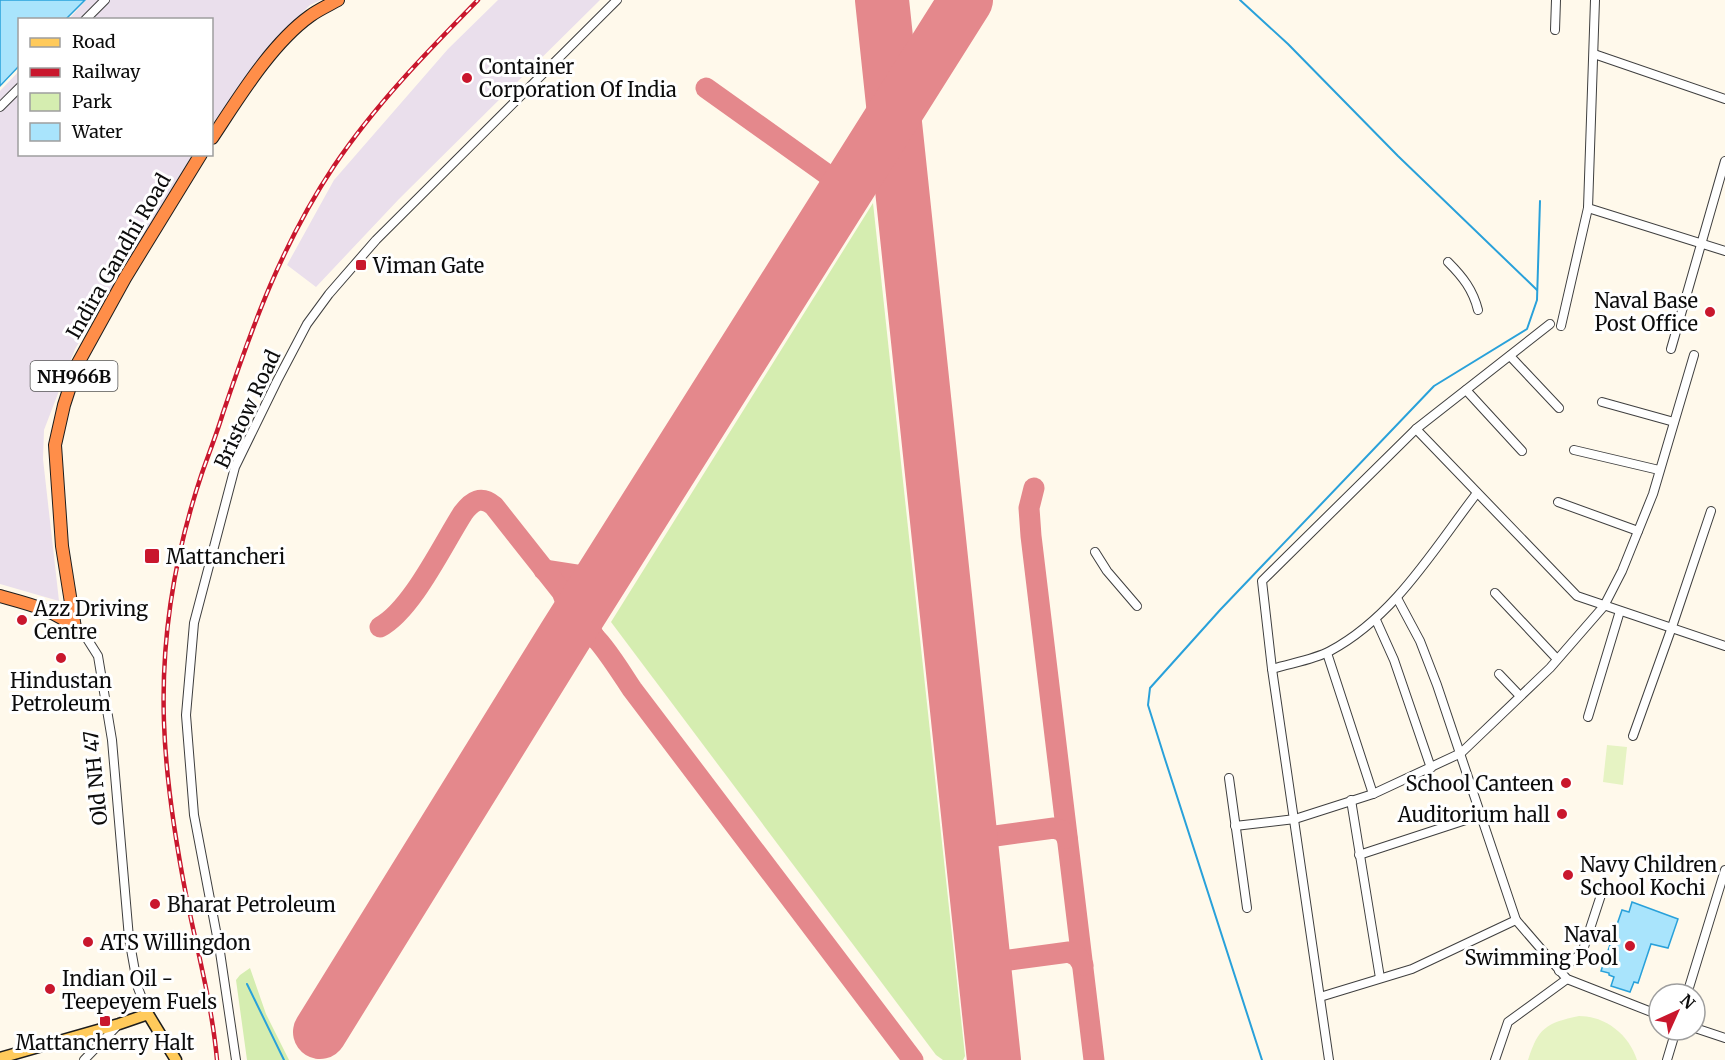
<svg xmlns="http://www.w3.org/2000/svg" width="1725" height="1060" font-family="Merriweather,serif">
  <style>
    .industrial { fill: #eadfec }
    .green { fill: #d5edb0 }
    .pitch { fill: #e6f3c3 }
    .water { fill: #a9e4fc; stroke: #29a1da; stroke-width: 1.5 }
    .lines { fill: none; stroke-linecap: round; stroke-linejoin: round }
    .stream { stroke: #29a1da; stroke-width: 2 }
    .taxiway { stroke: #e4888c; stroke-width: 21 }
    .runway { stroke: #e4888c; stroke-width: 54 }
    .minor-casing { stroke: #3f3f3f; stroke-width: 10 }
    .major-casing { stroke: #1d1d1d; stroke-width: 13 }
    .highway-casing { stroke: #1d1d1d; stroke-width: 14 }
    .minor { stroke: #fff; stroke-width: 8 }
    .major { stroke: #ffca5b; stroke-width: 10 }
    .highway { stroke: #ff8e49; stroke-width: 12 }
    .rail-casing { stroke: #c9172d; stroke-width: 4.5 }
    .rail { stroke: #fff; stroke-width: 2; stroke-dasharray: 7; stroke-linecap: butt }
    .poi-dot { fill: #c9172d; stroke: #fff; stroke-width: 2 }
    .labels { text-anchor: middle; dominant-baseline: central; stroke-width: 6; stroke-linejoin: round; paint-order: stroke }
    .shield { fill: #fff; stroke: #555; stroke-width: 1.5 }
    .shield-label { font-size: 18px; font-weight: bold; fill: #0c0c0c }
    .poi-label { font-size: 20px; fill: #0c0c0c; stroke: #fff; text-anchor: start }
    .street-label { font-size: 20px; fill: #0c0c0c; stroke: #fff }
  </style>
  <rect width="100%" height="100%" fill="#fff9eb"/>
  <g class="industrial">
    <path d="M86 0H321L310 5 275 40 212 124V20H68Z"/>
    <path d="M498 0H600L399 199 316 287 287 265 334 180 448 49Z"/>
    <path d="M19 71 20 154 192 155 75 349 44 430 43 459 59 601 0 584V91Z"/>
  </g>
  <g class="green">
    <path d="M873 203 965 1056 963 1060H943L936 1055 611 622Z"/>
    <path d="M250 968 266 1014 289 1060H247L236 980 240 975Z"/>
  </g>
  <g class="pitch">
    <path d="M1607 745 1627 747 1623 785 1603 782Z"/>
    <path d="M1579 1016C1606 1016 1629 1035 1637 1060H1528C1538 1028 1546 1023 1579 1016Z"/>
  </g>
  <g class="water">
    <path d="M0 0H85L66 19 20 20 19 66 0 86Z"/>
    <path d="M1632 902 1678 919 1668 948 1651 944 1638 983 1634 982 1630 992 1611 986 1614 977 1609 975V973L1601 971 1622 910 1629 912Z"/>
  </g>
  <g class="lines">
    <g class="stream">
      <path d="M1240 0 1288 44 1398 156 1537 290"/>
      <path d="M247 984 284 1060"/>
      <path d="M1262 1060 1164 756 1148 705 1150 688 1220 610 1434 386 1527 329 1537 300 1540 201"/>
    </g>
    <g class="taxiway">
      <path d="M706 88 828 175C836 185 839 195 836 207"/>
      <path d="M828 175 842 176 861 168"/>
      <path d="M1034 488 1029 508 1031 536 1094 1060"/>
      <path d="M544 570 602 579"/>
      <path d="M588 600C585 615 587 625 595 638"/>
      <path d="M380 627C412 610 443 544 463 513 472 501 481 495 494 506L562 592 569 610 570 618 565 636"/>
      <path d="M565 636C571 632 574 627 581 628 596 630 623 676 632 689L913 1060"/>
      <path d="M972 851 978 842 988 837 1054 828 1063 831 1067 838"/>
      <path d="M985 975 992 966 1002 961 1069 952 1077 956 1083 965"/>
      <path d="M991 1060 993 1048"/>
    </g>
    <g class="runway">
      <path d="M882 0 994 1060"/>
      <path d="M320 1032 565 636 966 0"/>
    </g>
    <g class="minor-casing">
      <g id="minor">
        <path d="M85 20 105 0"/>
        <path d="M1555 30 1556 0"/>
        <path d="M1594 54 1725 99"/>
        <path d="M0 107 20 87"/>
        <path d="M1588 208 1725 251"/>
        <path d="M1448 262C1463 277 1473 290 1478 310"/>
        <path d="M1561 326 1588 208 1595 0"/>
        <path d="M1671 349 1725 161"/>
        <path d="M1510 356 1559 408"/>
        <path d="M1466 390 1522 451"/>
        <path d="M1602 402 1674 422"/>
        <path d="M1416 429 1577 596 1725 646"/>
        <path d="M1574 450 1659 470"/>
        <path d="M1558 502 1638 531"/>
        <path d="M1095 552 1107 571 1137 606"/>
        <path d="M1495 593 1557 659"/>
        <path d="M1397 598 1420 641 1437 685 1516 920 1567 979 1659 1015"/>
        <path d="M1376 620 1394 660 1431 768"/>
        <path d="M75 628 86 637 98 656 112 740 129 938 138 988 148 1014"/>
        <path d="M1327 653 1373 794"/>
        <path d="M1272 669C1291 663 1313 660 1330 651 1395 616 1433 550 1477 493"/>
        <path d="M1499 674 1520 696"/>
        <path d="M1588 717 1620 611"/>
        <path d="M1633 736 1672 627 1711 511"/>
        <path d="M1229 778 1247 908"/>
        <path d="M1351 800 1380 978"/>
        <path d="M1235 826 1295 819 1373 794 1461 753 1550 668 1604 606 1622 571 1653 494 1694 355"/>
        <path d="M1359 855 1481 815"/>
        <path d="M1559 971 1582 953 1602 892"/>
        <path d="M1687 994 1725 870"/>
        <path d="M1320 997 1412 969 1516 920"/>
        <path d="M1695 1028 1725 1038"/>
        <path d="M84 1060 119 1024"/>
        <path d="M236 1060 220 952 194 815 186 715 194 623 235 467 277 381 307 324 329 294 376 240 617 0"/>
        <path d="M1329 1060 1272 669 1262 581 1416 429 1550 324"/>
        <path d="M1495 1060 1508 1022 1567 979"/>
        <path d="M1667 1060 1676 1030"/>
      </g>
    </g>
    <g class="major-casing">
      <path id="major" d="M0 1058 119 1024 148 1014 176 1060"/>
    </g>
    <g class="highway-casing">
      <g id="highway">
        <path d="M212 138C238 99 271 44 310 16 318 10 329 5 338 0"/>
        <path d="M0 596C25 603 56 610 75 628"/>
        <path d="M75 628 62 546 55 445 64 405 77 365 125 278 201 154"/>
      </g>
    </g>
    <use href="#minor" class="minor"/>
    <use href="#major" class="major"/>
    <use href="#highway" class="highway"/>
    <g class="rail-casing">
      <path id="rail" d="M217 1060C212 1004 197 950 186 895 175 838 166 781 164 723 161 639 175 553 202 473 209 453 217 433 223 413 253 324 282 244 334 166 375 105 427 52 478 0"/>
    </g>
    <use href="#rail" class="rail"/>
  </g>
  <g class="poi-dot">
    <circle cx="467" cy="78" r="6"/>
    <rect x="355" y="259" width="12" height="12" rx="3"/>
    <circle cx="1710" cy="312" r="6"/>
    <rect x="144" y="548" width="16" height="16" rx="3"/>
    <circle cx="22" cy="620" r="6"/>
    <circle cx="61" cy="658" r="6"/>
    <circle cx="1566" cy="783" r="6"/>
    <circle cx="1562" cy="814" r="6"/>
    <circle cx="1568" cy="875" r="6"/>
    <circle cx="155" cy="904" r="6"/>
    <circle cx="88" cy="942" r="6"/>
    <circle cx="1630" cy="946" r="6"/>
    <circle cx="50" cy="989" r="6"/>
    <rect x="99" y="1015" width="12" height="12" rx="3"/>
  </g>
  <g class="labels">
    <rect class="shield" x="30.5" y="361" width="87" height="30" rx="4.5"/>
    <g class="shield-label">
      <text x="74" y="376">NH966B</text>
    </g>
    <g class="poi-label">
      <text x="479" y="66">Container<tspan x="479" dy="23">Corporation Of India</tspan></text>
      <text x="373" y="265">Viman Gate</text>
      <text x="1698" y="300" text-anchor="end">Naval Base<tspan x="1698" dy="23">Post Office</tspan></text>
      <text x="166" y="556">Mattancheri</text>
      <text x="34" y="608">Azz Driving<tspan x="34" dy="23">Centre</tspan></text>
      <text x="61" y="680" text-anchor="middle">Hindustan<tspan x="61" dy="23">Petroleum</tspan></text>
      <text x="1554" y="783" text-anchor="end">School Canteen</text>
      <text x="1550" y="814" text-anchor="end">Auditorium hall</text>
      <text x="1580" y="864">Navy Children<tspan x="1580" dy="23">School Kochi</tspan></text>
      <text x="167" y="904">Bharat Petroleum</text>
      <text x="1618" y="934" text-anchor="end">Naval<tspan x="1618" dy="23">Swimming Pool</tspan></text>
      <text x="100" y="942">ATS Willingdon</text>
      <text x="62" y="978">Indian Oil -<tspan x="62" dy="23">Teepeyem Fuels</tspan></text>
      <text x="105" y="1042" text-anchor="middle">Mattancherry Halt</text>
    </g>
    <g class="street-label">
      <text transform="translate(118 256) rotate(-60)">Indira Gandhi Road</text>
      <text transform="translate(247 409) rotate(-65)">Bristow Road</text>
      <text transform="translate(95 778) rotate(-96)">Old NH 47</text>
    </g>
  </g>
  <rect x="18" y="18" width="195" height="138" fill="#ffffff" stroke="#9e9e9e" stroke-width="1.5"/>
  <rect x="30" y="38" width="30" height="9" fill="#ffca5b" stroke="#9e9e9e" stroke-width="1.5"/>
  <text x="72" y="48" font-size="18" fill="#0c0c0c">Road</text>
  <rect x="30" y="68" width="30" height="9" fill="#c9172d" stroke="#9e9e9e" stroke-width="1.5"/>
  <text x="72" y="78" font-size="18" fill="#0c0c0c">Railway</text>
  <rect x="30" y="93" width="30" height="18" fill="#d5edb0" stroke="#9e9e9e" stroke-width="1.5"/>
  <text x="72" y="108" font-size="18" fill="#0c0c0c">Park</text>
  <rect x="30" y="123" width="30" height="18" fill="#a9e4fc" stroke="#9e9e9e" stroke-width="1.5"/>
  <text x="72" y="138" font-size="18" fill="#0c0c0c">Water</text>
  <g transform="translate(1677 1012) rotate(45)"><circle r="28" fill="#ffffff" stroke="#9e9e9e" stroke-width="1.5"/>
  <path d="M0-4.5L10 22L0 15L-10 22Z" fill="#c9172d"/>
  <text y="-9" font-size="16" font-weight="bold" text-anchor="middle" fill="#0c0c0c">N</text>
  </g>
</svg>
